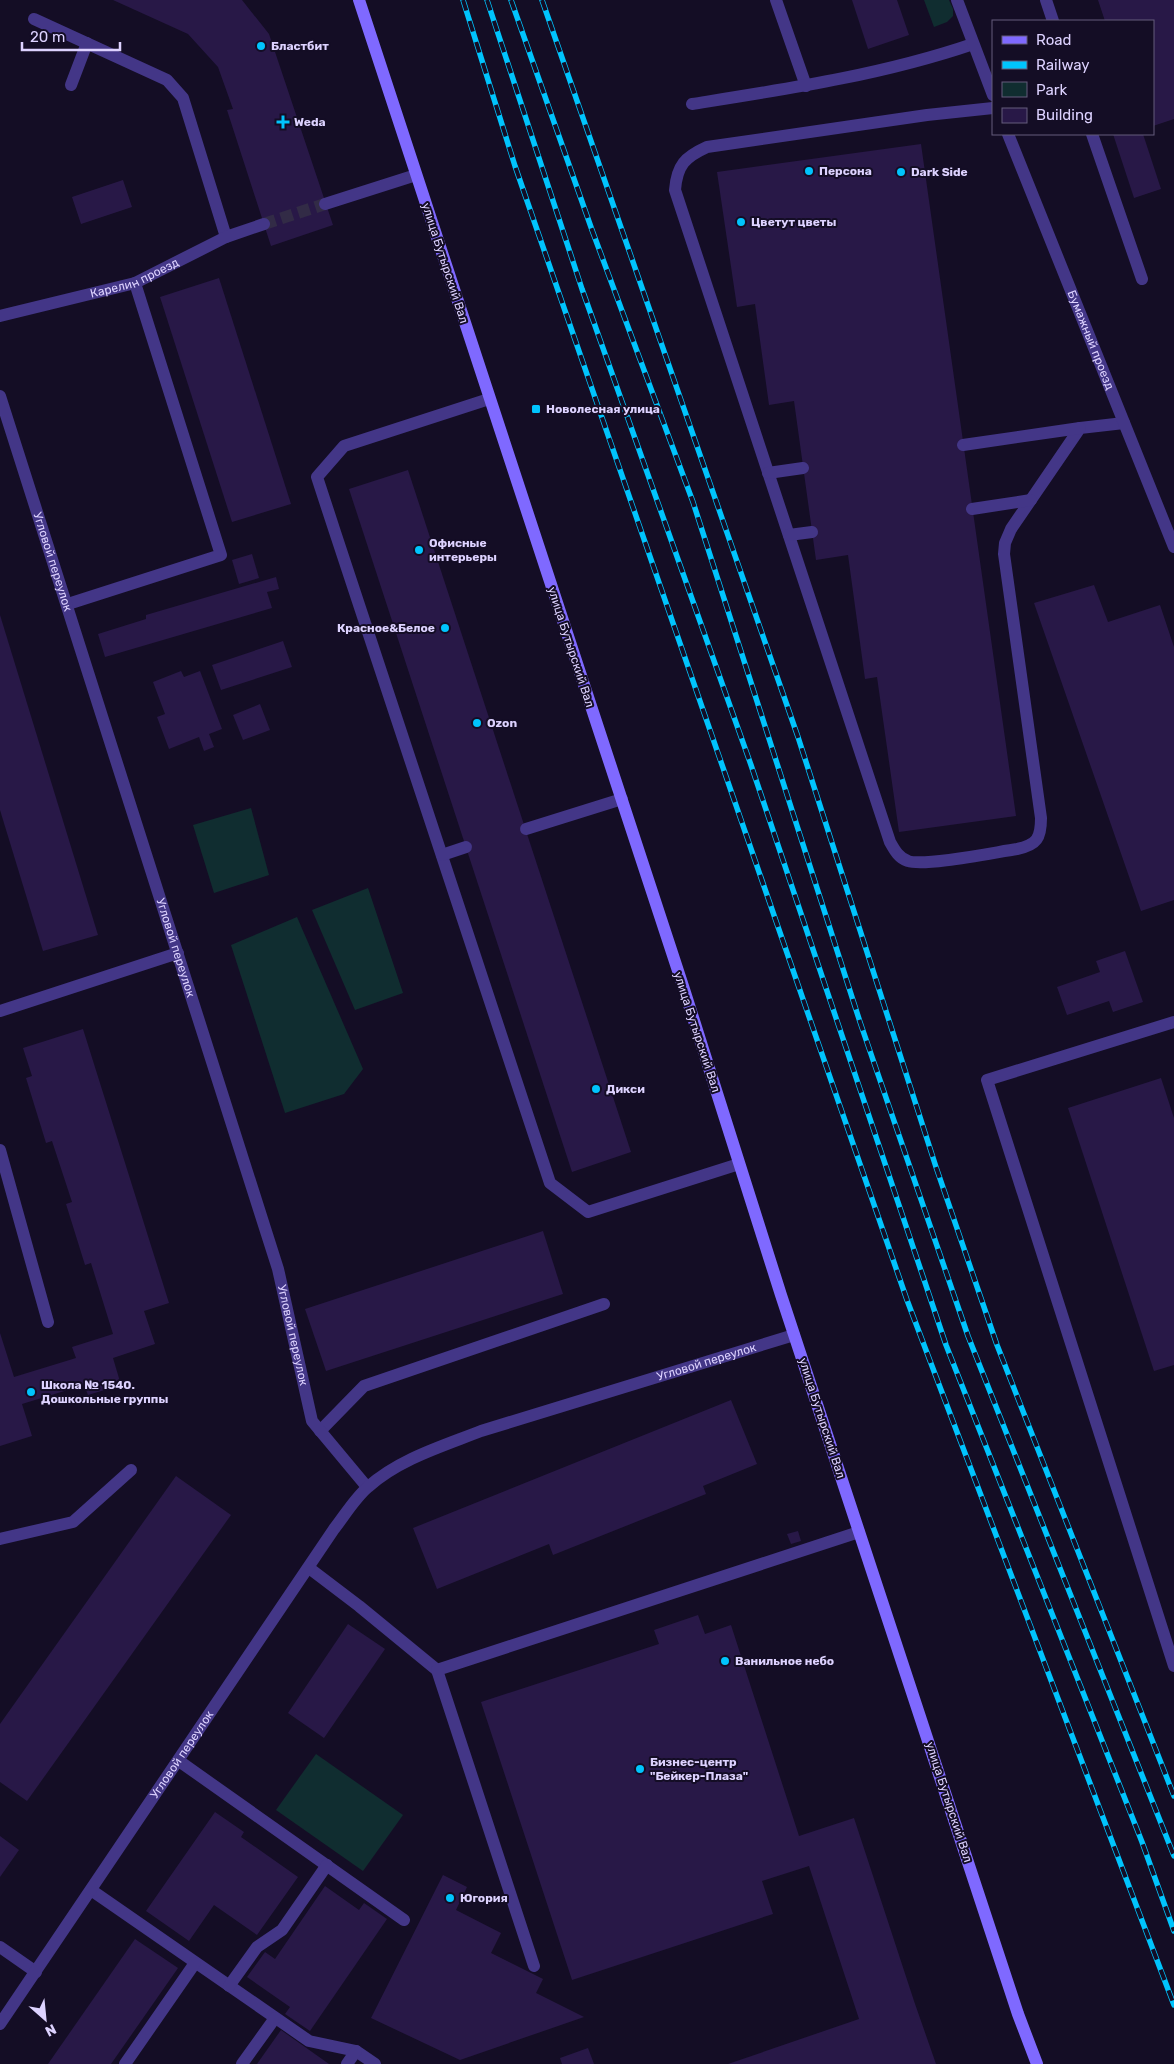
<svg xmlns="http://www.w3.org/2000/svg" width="1174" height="2064" font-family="Rubik,sans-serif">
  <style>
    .green { fill: #102d30 }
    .building { fill: #281847 }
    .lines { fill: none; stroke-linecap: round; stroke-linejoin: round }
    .street-tunnel { stroke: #322b46; stroke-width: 12; stroke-dasharray: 12 6; stroke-linecap: butt }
    .lane { stroke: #433687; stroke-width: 12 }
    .street { stroke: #433687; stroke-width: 12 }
    .secondary { stroke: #7f69ff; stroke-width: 12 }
    .rail-casing { stroke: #00c4fd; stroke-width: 5.5 }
    .rail { stroke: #140d25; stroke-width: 4; stroke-dasharray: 11; stroke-linecap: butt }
    .poi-dot { fill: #00c4fd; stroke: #140d25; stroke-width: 2 }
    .labels { text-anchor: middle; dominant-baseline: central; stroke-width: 4; stroke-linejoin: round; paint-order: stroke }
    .poi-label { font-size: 12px; font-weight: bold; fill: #ddd2ff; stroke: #140d25; text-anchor: start }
    .street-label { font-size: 12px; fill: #ddd2ff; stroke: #140d25 }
  </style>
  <rect width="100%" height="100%" fill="#140d25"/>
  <g class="green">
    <path d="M924 0H949L953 9V16L947 22 934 27Z"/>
    <path d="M251 808 269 875 214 893 193 825Z"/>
    <path d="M368 888 403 993 355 1010 312 910Z"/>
    <path d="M297 917 363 1069 344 1094 285 1113 231 945Z"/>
    <path d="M316 1754 403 1815 363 1871 276 1810Z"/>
  </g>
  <g class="building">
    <path d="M113 0H242L269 34 333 225 271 246 227 110 233 109 218 67 188 34Z"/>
    <path d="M852 0H897L909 35 868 49Z"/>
    <path d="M1098 0H1174V119L1153 126V21H1105Z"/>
    <path d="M1113 134H1143L1161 189 1134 198Z"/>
    <path d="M921 144 1016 816 899 832 877 677 865 679 848 555 816 560 794 401 769 405 755 304 737 307 717 172Z"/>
    <path d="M123 180 132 207 81 224 72 197Z"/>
    <path d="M219 278 291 504 232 522 160 297Z"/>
    <path d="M408 470 631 1152 572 1172 349 489Z"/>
    <path d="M252 554 259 578 239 584 232 560Z"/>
    <path d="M276 577 279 589 267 592 272 608 105 657 98 634 146 619V615Z"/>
    <path d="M1094 585 1108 622 1160 605 1174 647V900L1141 911 1034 603Z"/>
    <path d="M0 615 98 935 43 951 0 810Z"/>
    <path d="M283 641 292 667 221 690 212 665Z"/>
    <path d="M181 671 184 677 200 671 222 729 209 734 214 747 204 751 199 737 169 749 157 717 165 714 153 682Z"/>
    <path d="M260 704 270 730 243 740 233 715Z"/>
    <path d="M1125 951 1143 1002 1113 1012 1109 1001 1067 1015 1057 987 1100 972 1096 961Z"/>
    <path d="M83 1029 169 1303 144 1311 155 1344 113 1358 121 1385 88 1395 84 1385 22 1404 32 1436 0 1446V1333L14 1377 76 1358 72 1347 113 1334 91 1263 85 1265 66 1204 72 1202 52 1141 46 1143 26 1078 32 1076 23 1048Z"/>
    <path d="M1161 1078 1174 1118V1365L1154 1371 1068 1108Z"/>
    <path d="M543 1231 563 1294 326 1371 305 1309Z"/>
    <path d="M731 1400 757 1464 703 1486 706 1494 553 1555 549 1544 437 1589 413 1528Z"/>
    <path d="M176 1476 231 1515 27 1801 0 1782V1724Z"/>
    <path d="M798 1531 801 1541 791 1544 787 1534Z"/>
    <path d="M698 1615 705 1634 731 1625 799 1836 854 1818 914 2001 936 2064H728L859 2019 809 1866 762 1881 773 1914 572 1980 481 1702 659 1644 654 1630Z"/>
    <path d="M348 1624 385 1649 324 1738 288 1713Z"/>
    <path d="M215 1812 244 1832 241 1837 298 1877 257 1935 214 1905 189 1941 146 1911Z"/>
    <path d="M0 1836 19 1850 0 1877Z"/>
    <path d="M443 1875 467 1887 456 1910 501 1933 491 1953 543 1979 536 1993 584 2017 460 2060 371 2018Z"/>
    <path d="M325 1886 359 1910 364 1903 387 1919 310 2031 285 2014 290 2007 247 1977 265 1952 275 1959Z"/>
    <path d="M135 1939 178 1968 111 2064H48Z"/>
    <path d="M281 2030 329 2064H257Z"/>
    <path d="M588 2048 594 2064H562L560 2058Z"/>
  </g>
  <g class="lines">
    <path class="street-tunnel" d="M264 224 325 204"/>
    <g class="lane">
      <path d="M776 0 806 86"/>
      <path d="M1046 0 1053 21"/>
      <path d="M34 19 167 80 183 98 226 237"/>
      <path d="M71 85 87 43"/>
      <path d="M692 104C787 89 882 75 973 44"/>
      <path d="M993 108 927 115 707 147C685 157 677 165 675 190L890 842C895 851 899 858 908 861 924 867 996 852 1017 849 1037 845 1041 838 1041 818L1004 554 1005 543 1011 529 1080 428 1124 423"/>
      <path d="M1092 134 1142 279"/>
      <path d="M489 399 344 446 317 477 335 532 550 1183 588 1212 739 1164"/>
      <path d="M963 445 1080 428"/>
      <path d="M768 473 803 468"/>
      <path d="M972 509 1031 500"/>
      <path d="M789 535 812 532"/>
      <path d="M68 604 221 555 135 283"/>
      <path d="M526 829 622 799"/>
      <path d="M442 855 466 847"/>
      <path d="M0 1011 178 953"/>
      <path d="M1174 1022 987 1080 1174 1666"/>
      <path d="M0 1150 48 1322"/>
      <path d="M320 1431 364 1386 604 1304"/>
      <path d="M0 1539 73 1522 131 1470"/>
      <path d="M309 1568 359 1606 437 1670"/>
      <path d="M179 1761 404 1920"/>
      <path d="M91 1890 309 2041 356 2051 375 2064"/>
      <path d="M0 1947 36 1972"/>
      <path d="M534 1966 437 1670 859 1532"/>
      <path d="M229 1986 257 1947 282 1930 327 1865"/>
      <path d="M125 2064 195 1963"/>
      <path d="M242 2064 275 2018"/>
      <path d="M347 2064 356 2051"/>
    </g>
    <g class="street">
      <path d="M957 0 993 95"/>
      <path id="s1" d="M1008 134 1174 547"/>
      <path d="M325 204 416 175"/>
      <path id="s2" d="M0 316 135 283 226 237 264 224"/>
      <path id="s3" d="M0 396 278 1269 312 1421 367 1487"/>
      <path id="s4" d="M0 2024 334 1529C345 1515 355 1498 368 1487 399 1459 443 1446 481 1431L794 1335"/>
    </g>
    <path class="secondary" d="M359 0 683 986 781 1295 1018 2014 1037 2064"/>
    <g class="rail-casing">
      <g id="rail">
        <path d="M463 0 515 166 907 1300 1174 2005"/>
        <path d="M487 0 582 289 751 765 946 1345 1142 1842 1174 1931"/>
        <path d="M511 0 592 230 693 502 860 1022 968 1336 1174 1856"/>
        <path d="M542 0 798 737 936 1167 997 1345 1174 1796"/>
      </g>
    </g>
    <use href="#rail" class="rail"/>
  </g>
  <g class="poi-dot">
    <circle cx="261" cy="46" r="5"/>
    <path d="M280.5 114.5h5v5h5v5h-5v5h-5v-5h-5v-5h5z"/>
    <circle cx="809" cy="171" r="5"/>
    <circle cx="901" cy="172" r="5"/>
    <circle cx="741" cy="222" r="5"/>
    <rect x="531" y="404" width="10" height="10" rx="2.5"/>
    <circle cx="419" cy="550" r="5"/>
    <circle cx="445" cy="628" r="5"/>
    <circle cx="477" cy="723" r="5"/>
    <circle cx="596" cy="1089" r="5"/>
    <circle cx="31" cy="1392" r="5"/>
    <circle cx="725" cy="1661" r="5"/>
    <circle cx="640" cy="1769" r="5"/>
    <circle cx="450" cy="1898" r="5"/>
  </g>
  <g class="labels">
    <g class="poi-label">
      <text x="271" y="46">Бластбит</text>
      <text x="294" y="122">Weda</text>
      <text x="819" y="171">Персона</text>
      <text x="911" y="172">Dark Side</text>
      <text x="751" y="222">Цветут цветы</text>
      <text x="546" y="409">Новолесная улица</text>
      <text x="429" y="543">Офисные<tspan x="429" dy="14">интерьеры</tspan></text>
      <text x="435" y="628" text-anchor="end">Красное&amp;Белое</text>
      <text x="487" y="723">Ozon</text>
      <text x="606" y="1089">Дикси</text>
      <text x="41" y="1385">Школа № 1540.<tspan x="41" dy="14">Дошкольные группы</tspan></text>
      <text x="735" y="1661">Ванильное небо</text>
      <text x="650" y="1762">Бизнес-центр<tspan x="650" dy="14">"Бейкер-Плаза"</tspan></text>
      <text x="460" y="1898">Югория</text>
    </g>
    <g class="street-label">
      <text transform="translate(445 263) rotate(72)">улица Бутырский Вал</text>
      <text stroke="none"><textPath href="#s2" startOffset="140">Карелин проезд</textPath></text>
      <text stroke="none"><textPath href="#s1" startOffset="222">Бумажный проезд</textPath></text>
      <text stroke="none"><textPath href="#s3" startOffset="174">Угловой переулок</textPath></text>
      <text transform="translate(571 647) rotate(72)">улица Бутырский Вал</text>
      <text stroke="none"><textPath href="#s3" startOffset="579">Угловой переулок</textPath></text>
      <text transform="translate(697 1032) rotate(72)">улица Бутырский Вал</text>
      <text stroke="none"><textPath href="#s3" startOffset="984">Угловой переулок</textPath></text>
      <text stroke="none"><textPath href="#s4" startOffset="1014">Угловой переулок</textPath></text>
      <text transform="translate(822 1418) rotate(72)">улица Бутырский Вал</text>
      <text stroke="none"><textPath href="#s4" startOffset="325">Угловой переулок</textPath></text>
      <text transform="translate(949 1802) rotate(72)">улица Бутырский Вал</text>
    </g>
  </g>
  <rect x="992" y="20" width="162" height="115" fill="#140d25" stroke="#645c7c"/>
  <rect x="1002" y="36" width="25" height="8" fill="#7f69ff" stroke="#645c7c"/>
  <text x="1036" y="45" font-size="15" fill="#ddd2ff">Road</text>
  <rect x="1002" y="61" width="25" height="8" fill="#00c4fd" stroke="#645c7c"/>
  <text x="1036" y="70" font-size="15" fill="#ddd2ff">Railway</text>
  <rect x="1002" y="82" width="25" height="15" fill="#102d30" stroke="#645c7c"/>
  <text x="1036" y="95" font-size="15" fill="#ddd2ff">Park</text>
  <rect x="1002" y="108" width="25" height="15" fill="#281847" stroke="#645c7c"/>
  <text x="1036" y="120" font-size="15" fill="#ddd2ff">Building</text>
  <g transform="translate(45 2019) rotate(153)" stroke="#140d25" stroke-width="4" paint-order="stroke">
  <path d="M0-4L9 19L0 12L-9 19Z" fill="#ddd2ff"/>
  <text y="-8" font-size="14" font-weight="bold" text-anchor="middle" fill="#ddd2ff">N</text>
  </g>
  <path d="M22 42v8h98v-8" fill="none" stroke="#ddd2ff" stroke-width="2.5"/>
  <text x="30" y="42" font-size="15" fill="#ddd2ff" stroke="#140d25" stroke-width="4" paint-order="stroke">20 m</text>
</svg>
